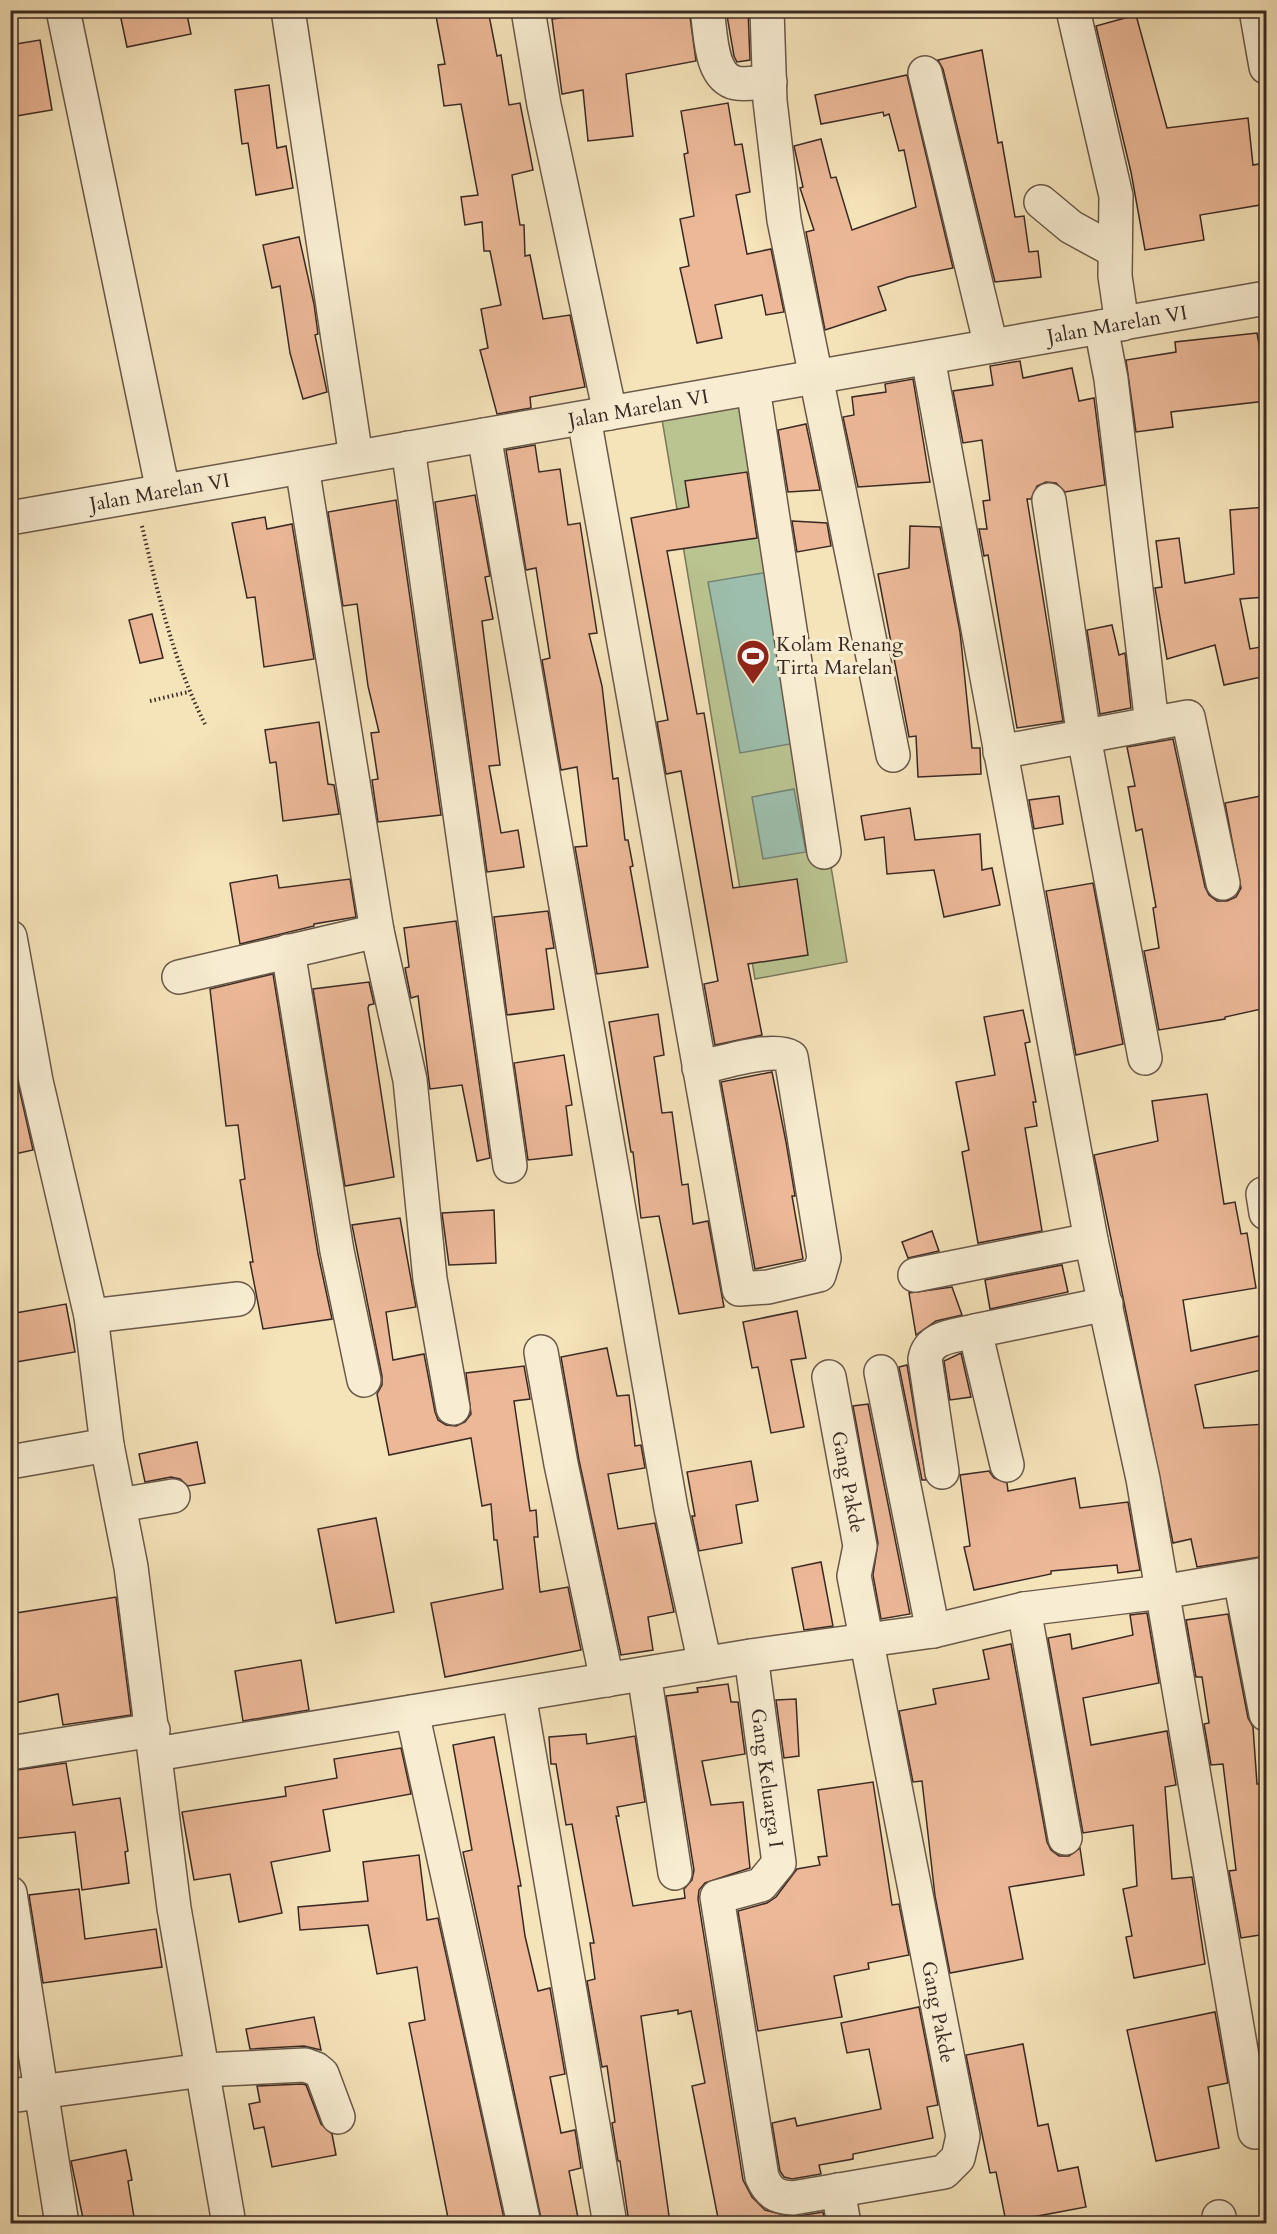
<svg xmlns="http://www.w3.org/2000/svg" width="1277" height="2234" font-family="Cardo,serif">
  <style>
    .green { fill: #bac491; stroke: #7a775a; stroke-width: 1.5 }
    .water { fill: #9dbeac; stroke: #768375; stroke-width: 1.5 }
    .building { fill: #ecb898; stroke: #3b2a23; stroke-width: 1.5 }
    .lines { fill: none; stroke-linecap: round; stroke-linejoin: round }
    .minor-casing { stroke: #6a5849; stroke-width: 36 }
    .path { stroke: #3b2a23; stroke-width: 4; stroke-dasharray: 1.5 3; stroke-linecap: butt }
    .minor { stroke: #f8edd2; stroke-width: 33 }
    .labels { text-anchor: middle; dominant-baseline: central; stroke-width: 6; stroke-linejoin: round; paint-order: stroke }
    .street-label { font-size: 20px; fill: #3b2a23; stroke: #f8edd2 }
    .poi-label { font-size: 20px; fill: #3b2a23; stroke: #f8edd2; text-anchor: start }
  </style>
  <rect width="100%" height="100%" fill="#f5e3ba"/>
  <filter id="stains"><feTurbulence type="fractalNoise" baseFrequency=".00333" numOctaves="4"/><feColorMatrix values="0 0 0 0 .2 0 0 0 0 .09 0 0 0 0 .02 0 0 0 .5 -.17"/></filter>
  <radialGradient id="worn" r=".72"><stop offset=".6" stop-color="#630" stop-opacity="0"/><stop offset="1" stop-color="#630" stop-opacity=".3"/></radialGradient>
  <path class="green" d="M751 390 847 962 755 979 660 407Z"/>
  <g class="water">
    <path d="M769 572 801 742 740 753 708 582Z"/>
    <path d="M794 789 806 852 763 859 752 797Z"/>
  </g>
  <g class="building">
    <path d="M135 10H186L191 34 127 47 120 14Z"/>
    <path d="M464 10H488L497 56 501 55 509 105 520 103 533 170 512 175 520 225H524L525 256 530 255 543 319 570 315 585 387 530 397 531 408 497 414 480 350 488 348 481 309 501 305 490 251H484L482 222 465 225 461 197 478 195 461 104 444 106 438 65 445 64 436 16Z"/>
    <path d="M625 10H689L696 61 626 74 633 136 588 141 583 90 562 94 552 19Z"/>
    <path d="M726 10H748L750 60 737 62 734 56Z"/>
    <path d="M1136 15 1167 128 1248 118 1253 165 1264 163 1266 204 1200 215 1204 240 1145 250 1131 172 1096 26Z"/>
    <path d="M40 40 52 110 10 117V45Z"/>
    <path d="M982 50 998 143 1002 142 1015 217 1024 216 1029 252 1038 251 1041 277 995 282 943 69 938 60Z"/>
    <path d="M907 75 953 268 908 277 878 287 886 310 825 330 806 232 814 230 800 188 803 187 794 146 821 139 831 178 836 177 852 230 916 207 904 150 899 151 889 114 884 116 883 112 821 124 815 95Z"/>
    <path d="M269 85 277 148 286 146 293 188 256 195 248 143 242 144 235 90Z"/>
    <path d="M728 103 735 145 742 144 750 192 736 195 747 254 771 249 784 312 766 315 762 295 715 305 722 338 697 343 680 268 689 266 680 219 694 216 684 154 688 153 681 111Z"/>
    <path d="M299 237 314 304 318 334 315 335 327 392 303 399 290 353 280 286 272 288 263 245Z"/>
    <path d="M1257 333 1266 383V401L1171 412 1173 427 1136 432 1126 360 1176 352 1175 342Z"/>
    <path d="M1020 361 1023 378 1072 368 1079 401 1094 398 1105 485 1065 492 1056 483 1046 482 1037 486 1031 499H1027L1063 721 1017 728 988 555 984 556 979 529H987L983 501 990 500 982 440 963 443 953 391 993 385 990 366Z"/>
    <path d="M913 379 930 482 858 487 843 417 854 415 852 397 886 392 885 384Z"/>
    <path d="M806 424 820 490 788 492 778 430Z"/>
    <path d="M535 445 539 472 560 469 568 525 580 523 597 633 589 634 602 686 613 779 618 778 625 840H628L633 866 630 867 648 967 597 974 575 847 587 846 577 767 561 770 542 660 550 658 536 568 526 570 506 450Z"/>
    <path d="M747 472 757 538 667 551 697 714 704 713 733 888 797 879 808 955 748 964 762 1035 715 1045 704 984 718 981 681 771 666 774 657 722 668 720 631 518 689 507 685 481Z"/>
    <path d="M475 495 490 576 485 577 493 619 482 621 500 765 489 766 501 833 518 830 524 867 487 872 435 502Z"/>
    <path d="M396 500 441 815 378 822 372 780 378 779 371 733 379 732 368 686 357 604 343 606 328 512Z"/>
    <path d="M1266 507V597L1240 599 1250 649 1266 646V676L1224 685 1215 645 1167 659 1155 588 1162 587 1156 541 1179 538 1185 583 1234 574 1230 510Z"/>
    <path d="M265 517 267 529 292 524 314 659 264 667 255 597 247 598 232 523Z"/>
    <path d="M792 521 827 523 831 546 797 552Z"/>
    <path d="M910 526 940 527 960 632 972 748H980L981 774 918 777 916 736 909 737 878 574 909 568Z"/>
    <path d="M152 614 163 658 140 663 129 620Z"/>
    <path d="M1112 625 1119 655 1125 653 1131 708 1100 714 1087 630Z"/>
    <path d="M319 722 328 784 334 785 339 814 283 821 276 762 270 763 265 730Z"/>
    <path d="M1173 739 1205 887 1209 895 1217 901H1227L1236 897 1241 888 1225 803 1266 795V1008L1225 1017V1019L1159 1030 1144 951 1159 948 1153 908 1156 907 1142 829 1136 831 1128 787 1135 786 1127 747Z"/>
    <path d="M1059 796 1063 824 1034 829 1029 800Z"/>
    <path d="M910 808 915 840 980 834 982 870 992 868 1000 905 944 917 934 870 887 874 884 837 865 840 861 816Z"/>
    <path d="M277 875 279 888 350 879 356 917 314 924V926L240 944 230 883Z"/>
    <path d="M1093 883 1123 1044 1076 1055 1046 891Z"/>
    <path d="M548 911 554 948 546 949 554 1009 507 1015 494 917Z"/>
    <path d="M456 921 490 1158 477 1161 462 1085 430 1089 418 996 411 998 405 968 409 967 404 928Z"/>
    <path d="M273 974 318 1254 332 1319 263 1329 250 1262H253L240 1180 245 1179 238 1125 226 1126 210 989Z"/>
    <path d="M369 982 374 1004 369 1005 368 1008 394 1177 345 1186 313 989Z"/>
    <path d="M1023 1010 1030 1042 1025 1043 1036 1102H1033L1037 1126 1025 1128 1042 1231 978 1243 962 1152 969 1150 956 1082 995 1075 984 1017Z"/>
    <path d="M658 1014 664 1055 654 1057 662 1113 672 1112 682 1185 688 1184 693 1224 708 1221 724 1307 679 1314 659 1216 641 1218 633 1152H631L609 1022Z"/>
    <path d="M564 1055 572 1105 566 1106 572 1155 528 1160 514 1063Z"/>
    <path d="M10 1061H13L33 1150 10 1155Z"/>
    <path d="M772 1072 786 1142 795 1196H792L803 1259 755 1269 721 1082Z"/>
    <path d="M1207 1094 1224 1204 1235 1202 1241 1234 1247 1233 1256 1288 1183 1300 1191 1351 1259 1336 1266 1369 1195 1385 1204 1428 1266 1424V1556L1197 1567 1191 1539 1173 1543 1094 1155 1158 1141 1152 1101Z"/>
    <path d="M494 1210 496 1263 449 1265 442 1213Z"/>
    <path d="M400 1218 416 1307 386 1312 393 1360 424 1354 435 1412 438 1420 446 1425 456 1426 465 1422 471 1414 466 1373 524 1366 530 1399 514 1401 530 1511 536 1510 538 1537H534L540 1592 568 1587 581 1650 445 1677 431 1603 503 1589 497 1540H494L491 1504 482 1506 471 1438 389 1455 377 1394 382 1385V1376L352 1225Z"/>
    <path d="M932 1231 939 1251 908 1258 902 1242Z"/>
    <path d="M1062 1265 1068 1292 990 1309 985 1280Z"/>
    <path d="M952 1287 962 1315 936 1321 916 1335 909 1293Z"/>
    <path d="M66 1304 75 1352 10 1363V1314Z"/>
    <path d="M797 1311 806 1358 791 1360 804 1427 771 1433 758 1367 752 1368 743 1322Z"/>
    <path d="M607 1348 617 1396 629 1395 635 1446 641 1445 645 1468 608 1474 618 1529 655 1523 674 1612 648 1617 653 1650 621 1655 579 1460 561 1357Z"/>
    <path d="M961 1353 971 1397 950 1400 944 1361Z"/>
    <path d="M907 1365 926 1480H922L899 1367Z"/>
    <path d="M868 1404 910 1614 881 1619 873 1575 878 1543 853 1406Z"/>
    <path d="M197 1442 205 1483 188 1486 180 1479 171 1477 145 1482 139 1454Z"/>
    <path d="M751 1461 758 1501 736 1505 742 1543 699 1551 692 1516H695L687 1472Z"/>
    <path d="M989 1471 994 1478 1007 1483 1008 1491 1075 1478 1080 1508 1128 1502 1140 1570 1118 1573 1117 1565 1051 1571V1574L974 1590 964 1547 970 1546 960 1475Z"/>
    <path d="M376 1518 394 1612 336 1623 318 1529Z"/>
    <path d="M821 1562 833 1626 804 1630 792 1568Z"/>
    <path d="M116 1597 131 1715 63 1725 58 1694 10 1704V1614Z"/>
    <path d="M1147 1613 1159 1683 1083 1698 1091 1745 1167 1731 1176 1785 1165 1787 1172 1879 1192 1877 1205 1964 1134 1978 1126 1937 1132 1936 1123 1889 1137 1886 1133 1825 1083 1833 1048 1638 1070 1634 1072 1649 1133 1635 1130 1615Z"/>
    <path d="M1228 1614 1248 1718 1253 1727 1257 1784H1264L1266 1808V1934L1241 1938 1229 1871 1236 1870 1223 1764 1211 1765 1204 1724 1209 1723 1202 1677H1196L1186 1620Z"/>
    <path d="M1011 1644 1047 1842 1051 1850 1059 1856H1069L1080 1848 1084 1875 1009 1887 1023 1959 950 1973 935 1896 922 1781 913 1782 899 1711 936 1704 933 1689 989 1679 983 1650Z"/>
    <path d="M301 1660 309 1710 243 1721 235 1671Z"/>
    <path d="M728 1684 731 1702H738L745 1754 702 1761 711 1805 743 1802 750 1868 705 1883 699 1890 698 1899 743 2180 752 2197 765 2210 792 2217 823 2212 825 2223H719L692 2086 705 2083 691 2011 678 2014V2010L641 2016 670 2223H629L620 2161H618L612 2123 615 2122 607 2066 602 2067 587 1981 595 1979 590 1943H594L572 1824 566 1825 556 1764H551L549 1737 586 1734 587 1744 635 1736 645 1802 617 1807 619 1816H616L633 1906 685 1898 684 1889 692 1880 694 1870 666 1696 698 1692 697 1688Z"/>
    <path d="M796 1699 799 1756 784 1758 776 1700Z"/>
    <path d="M494 1737 521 1886H518L525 1936 538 1991 550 1988 565 2074 550 2077 561 2133 575 2130 581 2168 569 2171 579 2223H542L463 1852 472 1850 453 1745Z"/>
    <path d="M401 1748 411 1794 323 1810 330 1851 271 1862 282 1913 239 1922 230 1874 194 1880 182 1812 286 1796 285 1787 337 1778 334 1759Z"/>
    <path d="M66 1763 73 1805 120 1798 128 1851 125 1852 129 1883 82 1890 75 1832 10 1839V1771Z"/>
    <path d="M873 1782 892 1905 899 1904 909 1955 868 1963 869 1969 834 1976 842 2017 758 2031 738 1911 767 1903 776 1897 797 1869 820 1865 818 1857 827 1856 818 1790Z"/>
    <path d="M419 1855 427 1920 438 1918 505 2223H449L409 2023 425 2020 417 1967 377 1974 368 1925 300 1930 298 1907 368 1901 363 1862Z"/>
    <path d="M79 1889 85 1939 156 1929 162 1967 43 1983 29 1895Z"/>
    <path d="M919 2007 938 2105 927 2107 933 2138 853 2154V2159L819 2165 821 2174 792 2179 784 2177 780 2171 772 2123 795 2118 797 2126 881 2109 869 2049 847 2053 841 2023Z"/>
    <path d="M1215 2012 1228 2083 1208 2087 1219 2148 1156 2161 1127 2030Z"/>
    <path d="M314 2017 321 2050 304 2046 250 2049 246 2029Z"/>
    <path d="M1266 2043V2075L1264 2076 1259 2044Z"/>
    <path d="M1023 2044 1038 2126 1048 2124 1058 2171 1078 2167 1086 2207 1006 2222 996 2172 990 2173 966 2055Z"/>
    <path d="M302 2084 306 2085 321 2124 332 2134 336 2155 272 2167 264 2127 254 2129 249 2104 260 2102 257 2086Z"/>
    <path d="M126 2150 132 2180 128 2181 135 2223H84L71 2161Z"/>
  </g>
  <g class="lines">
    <g class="minor-casing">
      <g id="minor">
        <path d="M63 10 163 491"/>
        <path d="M288 10 356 457"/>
        <path d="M528 10 544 105 610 413"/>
        <path d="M707 10C711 31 709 77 736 83 746 85 759 82 770 82"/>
        <path d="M767 10 770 101 784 220 893 755"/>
        <path d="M1073 10 1116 196 1115 276 1122 324"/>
        <path d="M1256 10 1266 67"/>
        <path d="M925 73 991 346"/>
        <path d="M1041 202 1071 227 1115 251"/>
        <path d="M1101 327 1111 379 1152 724"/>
        <path d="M928 358 1091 1240 1143 1479 1255 2132"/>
        <path d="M753 388 824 852"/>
        <path d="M584 418 739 1289 768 1287 819 1275 824 1258 791 1057C773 1046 720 1063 699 1068"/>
        <path d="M484 435 671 1509 705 1664"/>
        <path d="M408 448 510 1166"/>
        <path d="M302 467 377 931 410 1080 430 1279 453 1408"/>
        <path d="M1049 500 1084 737 1145 1058"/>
        <path id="s1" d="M10 518 1266 298"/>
        <path d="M1000 752 1188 717 1223 883"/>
        <path d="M10 937 36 1081 91 1316 107 1445 131 1567 174 1908 229 2224"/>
        <path d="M288 951 337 1251 364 1380"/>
        <path d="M179 977 377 931"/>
        <path d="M1263 1194 1266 1213"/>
        <path d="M915 1275 1091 1240"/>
        <path d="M91 1316 238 1299"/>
        <path d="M541 1352 561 1464 607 1680"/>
        <path d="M881 1372 933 1631"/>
        <path d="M10 1462 107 1445"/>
        <path d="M1007 1465 975 1331 1106 1304"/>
        <path d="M942 1472 925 1359C929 1336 955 1336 975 1331"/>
        <path d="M119 1505 173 1496"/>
        <path d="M1240 1579 1266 1714"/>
        <path d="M1024 1609 1065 1838"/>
        <path id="s2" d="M751 1656 779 1863 761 1885 717 1897 762 2177C769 2193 776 2197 793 2198L944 2172 958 2158 963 2136 854 1576 860 1546 829 1377"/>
        <path d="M644 1674 675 1873"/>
        <path d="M519 1695 610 2224"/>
        <path d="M412 1712 524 2224"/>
        <path d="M10 1753 153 1730"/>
        <path d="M156 1754 751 1656 933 1631 1024 1609 1162 1592 1266 1574"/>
        <path d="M10 1893 62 2224"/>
        <path d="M10 2096 203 2070 305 2065 316 2069 322 2074 338 2117"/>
        <path d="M838 2190 844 2224"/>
        <path d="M1219 2217V2224"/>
      </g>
    </g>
    <g class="path">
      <path d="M142 526C158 594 174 664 206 726"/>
      <path d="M150 701 188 692"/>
    </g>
    <use href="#minor" class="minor"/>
  </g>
  <defs>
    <g id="stadium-pin" transform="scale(1.725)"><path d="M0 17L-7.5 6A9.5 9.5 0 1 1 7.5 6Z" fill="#8f2418" stroke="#f8edd2"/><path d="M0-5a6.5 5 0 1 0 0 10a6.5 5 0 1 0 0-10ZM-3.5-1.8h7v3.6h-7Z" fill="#fff"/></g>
  </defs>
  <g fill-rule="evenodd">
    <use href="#stadium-pin" x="753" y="656"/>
  </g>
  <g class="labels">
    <g class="street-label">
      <text stroke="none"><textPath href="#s1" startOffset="1124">Jalan Marelan VI</textPath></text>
      <text stroke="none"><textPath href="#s1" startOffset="638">Jalan Marelan VI</textPath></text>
      <text stroke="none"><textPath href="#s1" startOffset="152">Jalan Marelan VI</textPath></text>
      <text transform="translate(848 1482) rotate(79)">Gang Pakde</text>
      <text stroke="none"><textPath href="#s2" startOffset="123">Gang Keluarga I</textPath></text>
      <text transform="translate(938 2012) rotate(79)">Gang Pakde</text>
    </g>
    <g class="poi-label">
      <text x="776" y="644">Kolam Renang<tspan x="776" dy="23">Tirta Marelan</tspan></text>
    </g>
  </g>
  <rect width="1277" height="2234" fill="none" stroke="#f5e3ba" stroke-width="36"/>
  <rect x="12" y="12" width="1253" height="2210" fill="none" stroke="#3b2a23" stroke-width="3"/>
  <rect x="18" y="18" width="1241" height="2198" fill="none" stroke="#3b2a23" stroke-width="1.5"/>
  <rect width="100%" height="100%" filter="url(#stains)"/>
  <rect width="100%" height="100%" fill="url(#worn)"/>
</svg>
